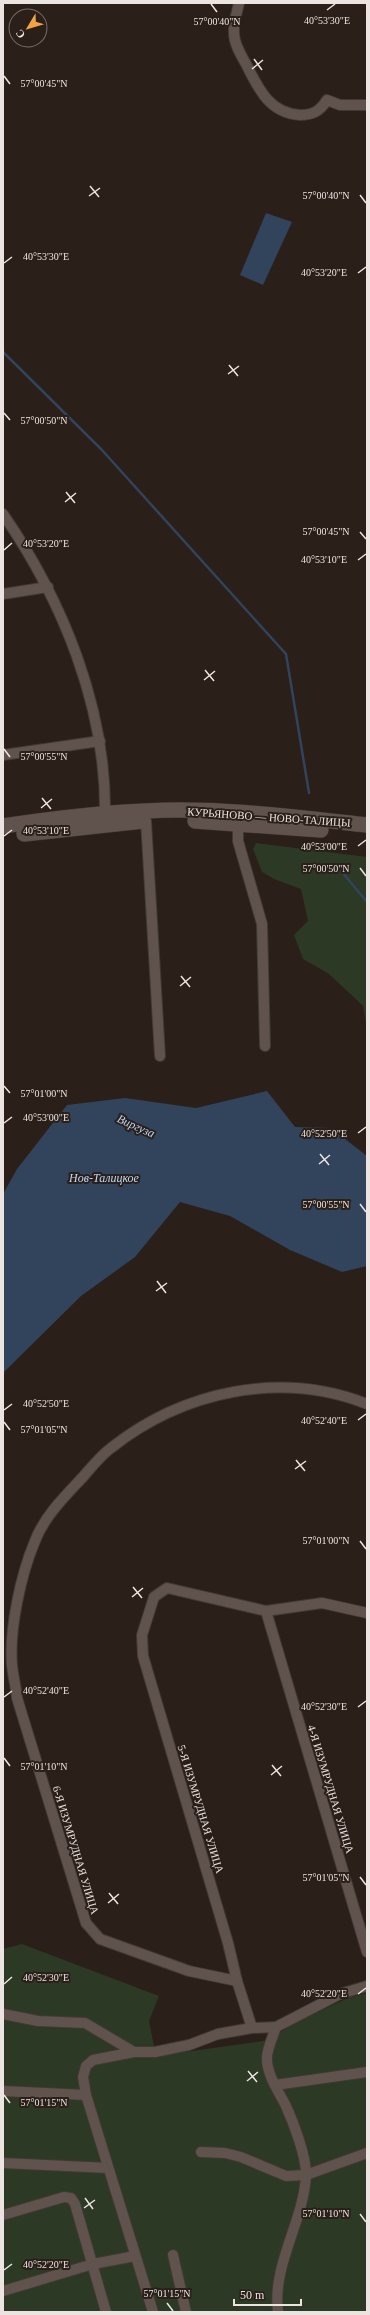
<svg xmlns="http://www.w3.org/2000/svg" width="370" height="2315" font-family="'Times New Roman',serif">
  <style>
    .green { fill: #2c3925 }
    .water { fill: #31445c }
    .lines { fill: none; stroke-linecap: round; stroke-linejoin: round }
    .stream { stroke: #31445c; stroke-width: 2.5 }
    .street-casing { stroke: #423935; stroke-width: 12 }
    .secondary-casing { stroke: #423935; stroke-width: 16 }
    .street { stroke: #60534d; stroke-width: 10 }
    .secondary { stroke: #60534d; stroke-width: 15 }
    .ticks { fill: none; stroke: #ece4e0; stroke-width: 1.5 }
    .labels { text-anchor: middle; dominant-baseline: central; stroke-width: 4; stroke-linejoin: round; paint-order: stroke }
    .street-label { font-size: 11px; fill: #ece4e0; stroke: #2a1f19 }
    .water-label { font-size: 12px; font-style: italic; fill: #bad8ff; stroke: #2a1f19 }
    .ticks-label { font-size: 10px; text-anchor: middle; fill: #ece4e0; stroke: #2a1f19; stroke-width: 4; stroke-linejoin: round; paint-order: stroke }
  </style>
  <rect width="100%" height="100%" fill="#2a1f19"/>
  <g class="green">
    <path d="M256 843 367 857V1028L363 1006 329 974 303 959 294 935 308 921 301 889 274 879 262 872 253 849Z"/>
    <path d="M22 1944 159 1996 149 2021 156 2056 270 2040 293 2023 348 1998 367 1993V2312H3V1949Z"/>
  </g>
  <g class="water">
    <path d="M266 213 292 222 263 285 240 275Z"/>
    <path d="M267 1091 295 1127 331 1128 367 1156V1266L342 1272 290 1250 230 1216 180 1202 135 1257 81 1296 3 1373V1194L17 1169 67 1105 125 1098 196 1108Z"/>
  </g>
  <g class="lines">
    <g class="stream">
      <path d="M3 352 101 449 286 654 309 793"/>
      <path d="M342 872 367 902"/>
    </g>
    <g class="street-casing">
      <g id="street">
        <path d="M239 3C237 12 233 24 234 33 234 44 241 55 246 64 258 88 269 113 300 115 313 115 320 111 327 100L340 105H367"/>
        <path d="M3 514C63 601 106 707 105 813"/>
        <path d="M3 594 48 587"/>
        <path d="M3 755 100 741"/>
        <path d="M146 821 160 1056"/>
        <path d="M238 824V841L262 924 265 1046"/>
        <path d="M266 1611 367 1952"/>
        <path d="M237 1981 189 1971 100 1939 86 1923 17 1698C16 1687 13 1676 12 1665 9 1629 21 1574 35 1541 44 1517 64 1497 82 1478 91 1468 100 1456 111 1448 183 1391 281 1370 367 1404"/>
        <path d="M3 2014 38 2021 85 2023 134 2052"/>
        <path d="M276 2027C273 2036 268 2047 267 2056 266 2073 277 2089 285 2104 293 2121 307 2158 306 2176 303 2223 272 2265 278 2312"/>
        <path d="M252 2028 237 1981 228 1943 143 1656 142 1635 154 1597 167 1588 266 1611 322 1603 367 1613"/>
        <path d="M275 2085 367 2072"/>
        <path d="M3 2091 86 2095"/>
        <path d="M201 2152 225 2153 241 2157 286 2176 306 2175 367 2153"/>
        <path d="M3 2163 108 2168"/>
        <path d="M3 2215 64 2197 71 2198 75 2204 106 2312"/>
        <path d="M173 2255 186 2312"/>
        <path d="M3 2291 93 2264 135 2256"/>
        <path d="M153 2312 86 2095 83 2077 86 2066 93 2060 134 2052H155L189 2045 218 2034 252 2028 276 2027 340 1994 367 1986"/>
      </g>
    </g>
    <g class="secondary-casing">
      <g id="secondary">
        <path d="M195 821 321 830"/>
        <path d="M3 826C50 819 97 813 145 811 219 807 294 817 367 825"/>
        <path d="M24 834 143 821"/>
      </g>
    </g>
    <use href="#street" class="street"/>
    <use href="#secondary" class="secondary"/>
  </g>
  <path class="ticks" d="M211 4 217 12M327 10 335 4M254 59 262 70M252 69 263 60M4 76 10 84M90 186 99 197M360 195 366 203M89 196 100 188M4 263 12 257M358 273 366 267M229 365 238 376M228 374 239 366M4 413 10 420M66 492 75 503M65 502 76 493M360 532 366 539M4 550 12 543M358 560 366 554M205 670 214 681M204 680 215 671M4 749 10 757M42 798 51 809M41 808 52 799M4 836 12 830M358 846 366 840M360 868 366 876M181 976 190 987M180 986 191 977M4 1086 10 1093M4 1123 12 1117M358 1133 366 1127M320 1154 329 1165M319 1164 330 1155M360 1204 366 1212M157 1281 166 1293M156 1291 167 1283M4 1410 12 1404M358 1420 366 1414M4 1422 10 1430M296 1460 305 1471M295 1469 306 1461M360 1541 366 1549M133 1587 142 1598M132 1597 143 1588M4 1697 12 1691M358 1707 366 1701M4 1758 10 1766M272 1765 281 1776M271 1775 282 1766M360 1877 366 1885M109 1893 118 1904M108 1903 119 1894M4 1984 12 1977M358 1994 366 1988M248 2071 257 2082M247 2081 258 2072M4 2095 10 2103M85 2198 93 2209M84 2208 95 2200M360 2214 366 2222M4 2270 12 2264M167 2303 173 2311"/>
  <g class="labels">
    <g class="street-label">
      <text transform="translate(269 817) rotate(4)">КУРЬЯНОВО — НОВО-ТАЛИЦЫ</text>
      <text transform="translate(331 1789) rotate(73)">4-Я ИЗУМРУДНАЯ УЛИЦА</text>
      <text transform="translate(201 1809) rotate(73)">5-Я ИЗУМРУДНАЯ УЛИЦА</text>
      <text transform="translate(76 1850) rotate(73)">6-Я ИЗУМРУДНАЯ УЛИЦА</text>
    </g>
    <g class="water-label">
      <text transform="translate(136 1126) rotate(24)">Виргуза</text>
      <text x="104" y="1178">Нов-Талицкое</text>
    </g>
  </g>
  <g class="ticks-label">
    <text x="327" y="24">40°53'30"E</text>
    <text x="217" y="25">57°00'40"N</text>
    <text x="44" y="87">57°00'45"N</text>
    <text x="326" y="199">57°00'40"N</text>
    <text x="46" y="260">40°53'30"E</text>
    <text x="324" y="276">40°53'20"E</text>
    <text x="44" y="424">57°00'50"N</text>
    <text x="326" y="535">57°00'45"N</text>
    <text x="46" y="547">40°53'20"E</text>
    <text x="324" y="563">40°53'10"E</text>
    <text x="44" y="760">57°00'55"N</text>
    <text x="46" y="834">40°53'10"E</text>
    <text x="324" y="850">40°53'00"E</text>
    <text x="326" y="872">57°00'50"N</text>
    <text x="44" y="1097">57°01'00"N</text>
    <text x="46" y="1121">40°53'00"E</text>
    <text x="324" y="1137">40°52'50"E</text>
    <text x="326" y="1208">57°00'55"N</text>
    <text x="46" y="1407">40°52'50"E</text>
    <text x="324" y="1424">40°52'40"E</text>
    <text x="44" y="1433">57°01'05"N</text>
    <text x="326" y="1544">57°01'00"N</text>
    <text x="46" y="1694">40°52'40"E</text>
    <text x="324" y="1710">40°52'30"E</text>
    <text x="44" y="1770">57°01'10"N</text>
    <text x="326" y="1881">57°01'05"N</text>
    <text x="46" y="1981">40°52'30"E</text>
    <text x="324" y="1997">40°52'20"E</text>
    <text x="44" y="2106">57°01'15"N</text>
    <text x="326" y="2217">57°01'10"N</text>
    <text x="46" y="2268">40°52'20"E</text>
    <text x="167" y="2297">57°01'15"N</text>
  </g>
  <rect width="370" height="2315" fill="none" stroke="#ece4e0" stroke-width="8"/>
  <g transform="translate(28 28) rotate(232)"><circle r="19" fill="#2a1f19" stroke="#786e69"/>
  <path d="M0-3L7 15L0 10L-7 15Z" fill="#f1a540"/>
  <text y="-6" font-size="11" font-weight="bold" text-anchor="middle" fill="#ece4e0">С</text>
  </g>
  <path d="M234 2299v6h67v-6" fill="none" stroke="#ece4e0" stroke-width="2"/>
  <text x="240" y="2299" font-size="12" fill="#ece4e0" stroke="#2a1f19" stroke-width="3" paint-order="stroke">50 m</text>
</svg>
